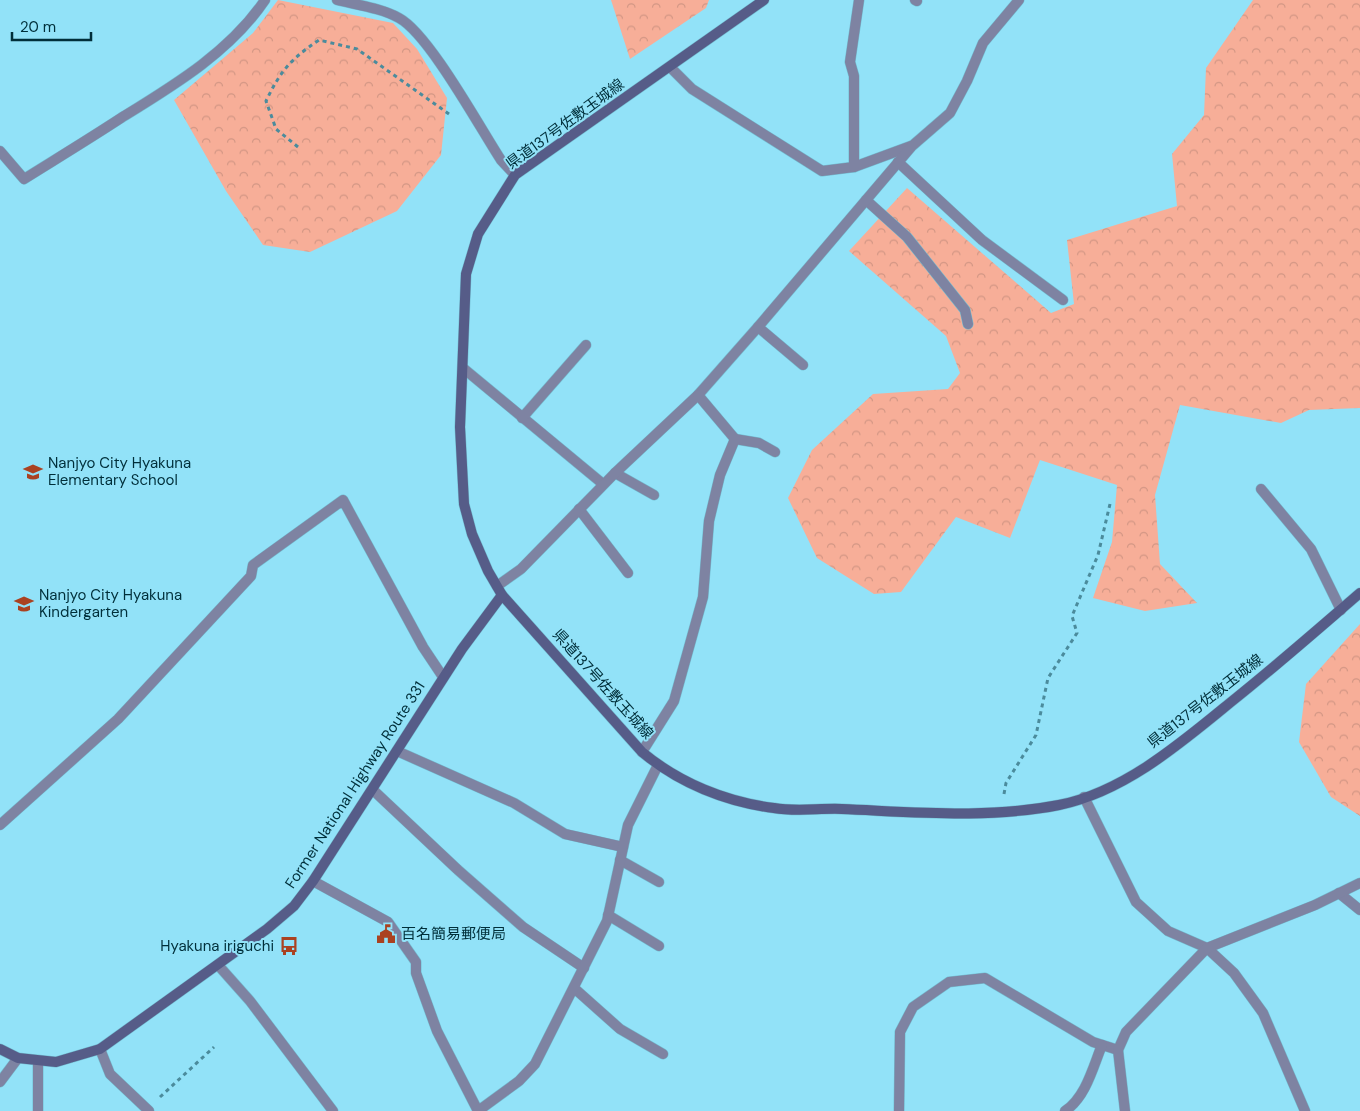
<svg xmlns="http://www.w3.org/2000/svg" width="1360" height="1111" font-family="'DM Sans','Noto Sans JP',sans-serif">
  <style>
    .forest { fill: url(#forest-crowns) }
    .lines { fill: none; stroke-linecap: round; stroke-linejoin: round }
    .street-casing { stroke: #75bed2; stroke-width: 11 }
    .secondary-casing { stroke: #75bed2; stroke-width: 11 }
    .path { stroke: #4b8b9c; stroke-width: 3; stroke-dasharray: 4 4; stroke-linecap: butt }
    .street { stroke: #7e83a2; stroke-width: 10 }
    .secondary { stroke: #565c88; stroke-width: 10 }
    .labels { text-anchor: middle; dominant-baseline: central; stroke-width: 4; stroke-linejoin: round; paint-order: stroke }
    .street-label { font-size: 15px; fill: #002f3a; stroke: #92e2f8 }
    .poi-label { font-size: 15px; fill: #002f3a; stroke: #92e2f8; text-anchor: start }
  </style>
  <defs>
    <pattern id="forest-crowns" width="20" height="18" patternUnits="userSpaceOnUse" patternTransform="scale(1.25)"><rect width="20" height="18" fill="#f7ae98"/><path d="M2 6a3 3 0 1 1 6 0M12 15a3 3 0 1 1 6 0" fill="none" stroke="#d29684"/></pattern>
  </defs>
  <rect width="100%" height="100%" fill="#92e2f8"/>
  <g class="forest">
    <path d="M278 0 393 23 417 49 447 98 441 155 397 211 310 252 263 245 226 191 174 100 253 33Z"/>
    <path d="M611 0H709L706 8 630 59Z"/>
    <path d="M1253 0H1360V408L1309 410 1281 423 1180 405 1155 495 1160 564 1197 603 1145 611 1093 598 1112 542 1117 485 1040 460 1010 538 956 517 901 592 874 594 817 558 788 498 812 450 873 394 948 389 960 373 946 336 849 251 907 188 1051 313 1074 304 1067 240 1177 206 1172 154 1204 115 1206 68Z"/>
    <path d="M1360 624V816L1331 797 1299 742 1306 684Z"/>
  </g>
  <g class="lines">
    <g class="street-casing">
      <g id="street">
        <path d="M337 0C357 5 381 8 399 18 429 34 480 128 501 160L515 175"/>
        <path d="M915 0 917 1"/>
        <path d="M670 67 692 89 822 171 854 167 911 146"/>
        <path d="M0 151 24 179C56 159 89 139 121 118 173 86 230 52 265 0"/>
        <path d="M898 162 982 240 1063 300"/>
        <path d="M854 167V76L850 62 859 0"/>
        <path d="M866 200 907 237 965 310 968 324"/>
        <path d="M758 327 803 365"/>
        <path d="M463 368 603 484"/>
        <path d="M522 418 586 345"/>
        <path d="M735 439 759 443 775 452"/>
        <path d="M615 473 654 495"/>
        <path d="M1261 489 1311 549 1341 610"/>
        <path d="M579 509 628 573"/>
        <path d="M497 586 521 569 615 473 698 395 758 327 912 146 950 113 967 81 983 43 1019 0"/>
        <path d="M397 751 514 803 565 834 623 847"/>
        <path d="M642 752 674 701 703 597 709 521 720 475 735 439 698 395"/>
        <path d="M373 790 458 870 523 927 584 968"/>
        <path d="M1084 797 1136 902 1168 931 1207 948 1234 973 1263 1013 1305 1111"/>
        <path d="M0 825 118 719 251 576 253 565 343 500 423 647 443 677"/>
        <path d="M620 860 659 882"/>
        <path d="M313 881 388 922 416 962V973L437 1031 478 1111"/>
        <path d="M1339 893 1360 910"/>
        <path d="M608 915 659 946"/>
        <path d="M218 965 250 1001 333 1111"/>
        <path d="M574 988 620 1029 663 1054"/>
        <path d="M100 1049 110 1074 149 1111"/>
        <path d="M38 1061V1111"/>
        <path d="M0 1082 18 1058"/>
        <path d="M478 1111 519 1081 535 1064 607 921 628 825 658 765"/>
        <path d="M899 1111 900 1032 913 1007 949 982 985 978 1093 1042 1118 1050"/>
        <path d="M1065 1111C1086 1097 1093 1067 1102 1045"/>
        <path d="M1125 1111 1118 1050 1126 1032 1207 948 1315 905 1360 883"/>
      </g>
    </g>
    <g class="secondary-casing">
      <g id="secondary">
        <path d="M764 0 515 175 478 234 466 274 460 427 464 504 472 534 488 571 502 595 642 752C679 783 726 802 774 808 796 812 820 808 842 809 915 812 988 819 1059 805 1124 792 1181 743 1231 702 1275 667 1317 630 1360 593"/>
        <path d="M0 1049 18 1058 56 1062 100 1049 267 929 294 906 313 881 462 649 502 595"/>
      </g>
    </g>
    <g class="path">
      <path d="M298 147 276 129 266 101C281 70 291 59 319 40L357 49 449 114"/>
      <path d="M1004 794 1006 783 1036 735 1048 678 1077 633 1072 616 1098 555 1110 504"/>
      <path d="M160 1097 214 1047"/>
    </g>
    <use href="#street" class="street"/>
    <use href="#secondary" class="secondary"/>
  </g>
  <defs>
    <g id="school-bare" transform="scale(1.5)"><path d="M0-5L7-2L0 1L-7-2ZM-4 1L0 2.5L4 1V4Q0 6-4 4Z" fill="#aa4221" stroke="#92e2f8" stroke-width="2.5" paint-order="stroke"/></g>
    <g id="civic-bare" transform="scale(1.5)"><path d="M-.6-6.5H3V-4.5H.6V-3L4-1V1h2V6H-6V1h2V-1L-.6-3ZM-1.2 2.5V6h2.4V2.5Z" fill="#aa4221" stroke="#92e2f8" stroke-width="2.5" paint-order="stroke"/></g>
    <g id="bus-bare" transform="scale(1.5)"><path d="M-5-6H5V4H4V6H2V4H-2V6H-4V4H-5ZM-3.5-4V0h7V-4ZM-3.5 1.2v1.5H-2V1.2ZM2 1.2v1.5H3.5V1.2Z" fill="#aa4221" stroke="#92e2f8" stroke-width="2.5" paint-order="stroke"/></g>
  </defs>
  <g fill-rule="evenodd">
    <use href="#school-bare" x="33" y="472"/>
    <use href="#school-bare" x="24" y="604"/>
    <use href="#civic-bare" x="386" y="934"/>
    <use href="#bus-bare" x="289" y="946"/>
  </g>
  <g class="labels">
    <g class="street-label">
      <text transform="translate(565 124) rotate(-36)">県道137号佐敷玉城線</text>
      <text transform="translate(603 684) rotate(48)">県道137号佐敷玉城線</text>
      <text transform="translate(1205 701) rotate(-38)">県道137号佐敷玉城線</text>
      <text transform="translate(355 785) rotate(-57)">Former National Highway Route 331</text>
    </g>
    <g class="poi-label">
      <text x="48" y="463">Nanjyo City Hyakuna<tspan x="48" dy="17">Elementary School</tspan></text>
      <text x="39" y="595">Nanjyo City Hyakuna<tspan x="39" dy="17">Kindergarten</tspan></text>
      <text x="401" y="934">百名簡易郵便局</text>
      <text x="274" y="946" text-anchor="end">Hyakuna iriguchi</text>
    </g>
  </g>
  <path d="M12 32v8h79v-8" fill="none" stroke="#002f3a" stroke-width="2.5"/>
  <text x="20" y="32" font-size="15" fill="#002f3a" stroke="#92e2f8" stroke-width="4" paint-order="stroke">20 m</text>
</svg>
